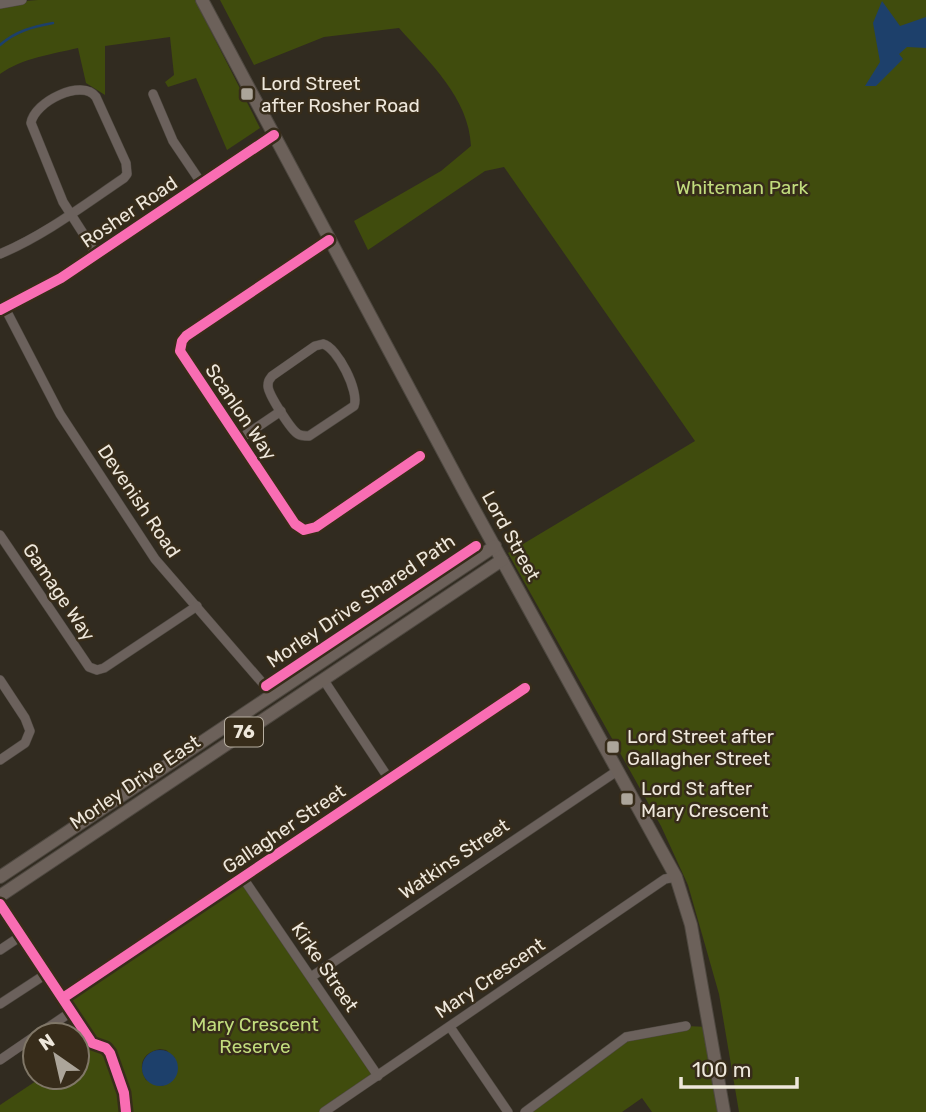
<svg xmlns="http://www.w3.org/2000/svg" width="926" height="1112" font-family="Rubik,sans-serif">
  <style>
    .green { fill: #404c0d; fill-rule: evenodd }
    .water { fill: #1d406b }
    .lines { fill: none; stroke-linecap: round; stroke-linejoin: round }
    .stream { stroke: #1d406b; stroke-width: 2.5 }
    .minor-casing { stroke: #4e4840; stroke-width: 10 }
    .major-casing { stroke: #4e4840; stroke-width: 14 }
    .minor { stroke: #6b615c; stroke-width: 9 }
    .major { stroke: #6c615a; stroke-width: 12 }
    .cycleway-casing { stroke: #372c1a; stroke-width: 15 }
    .cycleway { stroke: #f96db3; stroke-width: 10 }
    .poi-dot { fill: #aca59a; stroke: #372c1a; stroke-width: 2.5 }
    .labels { text-anchor: middle; dominant-baseline: central; stroke-width: 5; stroke-linejoin: round; paint-order: stroke }
    .shield { fill: #372c1a; stroke: #b7afa1; stroke-width: 2 }
    .shield-label { font-size: 18px; font-weight: bold; fill: #eee7db }
    .poi-label { font-size: 19px; fill: #eee7db; stroke: #372c1a; text-anchor: start }
    .park-label { font-size: 19px; fill: #c1dc7d; stroke: #372c1a }
    .street-label { font-size: 19px; fill: #eee7db; stroke: #372c1a }
  </style>
  <rect width="100%" height="100%" fill="#312b20"/>
  <g class="green">
    <path d="M38 0H195L260 128 227 150 196 78 168 87 165 82 174 75 170 37 105 46V95L86 83 78 48C53 54 22 58 0 74V3Z"/>
    <path d="M220 0H926V1112H739L719 994 688 885 661 826 508 553 695 441 504 167 485 171 368 250 354 221 441 171 471 146C469 98 429 62 399 28L324 37 254 65Z"/>
    <path d="M243 878 378 1076 324 1112H0V1105L42 1077H77V1053L92 1043 63 998ZM160 1049 166 1050 175 1058 172 1081 162 1086 146 1080C137 1065 143 1052 160 1049Z"/>
    <path d="M686 1026 709 1027 724 1112H652L642 1098 622 1112H525L626 1037Z"/>
  </g>
  <g class="water">
    <path d="M882 1 900 26 926 17V48L907 47 899 54 903 59 876 86H865L880 62 873 23Z"/>
    <circle cx="160" cy="1068" r="18"/>
  </g>
  <g class="lines">
    <path class="stream" d="M0 45C16 31 32 27 53 23"/>
    <g class="minor-casing">
      <g id="minor">
        <path d="M0 4 22 0"/>
        <path d="M153 94 173 141 202 184"/>
        <path d="M329 240 186 336 182 341 180 351 295 524 304 530 316 527 420 456"/>
        <path d="M0 254C45 235 84 205 124 178L127 174 126 163 96 97C82 78 34 102 31 123L63 202 97 255"/>
        <path d="M5 308 60 414 155 559 272 694"/>
        <path d="M2 309 61 278 274 135"/>
        <path d="M323 344C337 347 360 392 354 406L309 436C306 436 301 436 298 434 291 430 268 394 268 386 268 381 269 380 272 376L315 346Z"/>
        <path d="M238 440 281 411"/>
        <path d="M0 535 89 667 97 670 104 668 197 606"/>
        <path d="M323 679 389 779"/>
        <path d="M0 680 25 718 30 731 25 743 0 760"/>
        <path d="M243 878 378 1076"/>
        <path d="M0 904 92 1043"/>
        <path d="M0 950 21 936"/>
        <path d="M311 977 617 771"/>
        <path d="M63 998 525 688"/>
        <path d="M0 1004 46 974"/>
        <path d="M450 1027 508 1112"/>
        <path d="M37 1035 71 1012"/>
        <path d="M0 1060 35 1036"/>
        <path d="M324 1112 665 879 676 877"/>
        <path d="M525 1112 626 1037 686 1026"/>
      </g>
    </g>
    <g class="major-casing">
      <g id="major">
        <path d="M202 0 464 491 676 877 691 925 724 1112"/>
        <path d="M0 877 495 546"/>
        <path d="M0 896 502 560"/>
      </g>
    </g>
    <use href="#minor" class="minor"/>
    <use href="#major" class="major"/>
    <g class="cycleway-casing">
      <g id="cycleway">
        <path d="M329 240 186 336 182 341 180 351 295 524 304 530 316 527 420 456"/>
        <path d="M0 310 61 278 274 135"/>
        <path d="M266 686 476 546"/>
        <path d="M0 904 92 1043 106 1048 110 1053 124 1093 126 1112"/>
        <path d="M63 998 525 688"/>
      </g>
    </g>
    <use href="#cycleway" class="cycleway"/>
  </g>
  <g class="poi-dot">
    <rect x="240" y="87" width="14" height="14" rx="3.5"/>
    <rect x="606" y="740" width="14" height="14" rx="3.5"/>
    <rect x="620" y="792" width="14" height="14" rx="3.5"/>
  </g>
  <g class="labels">
    <rect class="shield" x="225" y="717.5" width="38" height="29" rx="5"/>
    <g class="shield-label">
      <text x="244" y="732">76</text>
    </g>
    <g class="poi-label">
      <text x="261" y="83">Lord Street<tspan x="261" dy="22">after Rosher Road</tspan></text>
      <text x="627" y="736">Lord Street after<tspan x="627" dy="22">Gallagher Street</tspan></text>
      <text x="641" y="788">Lord St after<tspan x="641" dy="22">Mary Crescent</tspan></text>
    </g>
    <g class="park-label">
      <text x="742" y="187">Whiteman Park</text>
      <text x="255" y="1024">Mary Crescent<tspan x="255" dy="22">Reserve</tspan></text>
    </g>
    <g class="street-label">
      <text transform="translate(129 212) rotate(-34)">Rosher Road</text>
      <text transform="translate(241 412) rotate(56)">Scanlon Way</text>
      <text transform="translate(139 501) rotate(56)">Devenish Road</text>
      <text transform="translate(511 536) rotate(61)">Lord Street</text>
      <text transform="translate(59 592) rotate(56)">Gamage Way</text>
      <text transform="translate(361 601) rotate(-34)">Morley Drive Shared Path</text>
      <text transform="translate(135 782) rotate(-34)">Morley Drive East</text>
      <text transform="translate(284 829) rotate(-34)">Gallagher Street</text>
      <text transform="translate(454 859) rotate(-34)">Watkins Street</text>
      <text transform="translate(325 967) rotate(56)">Kirke Street</text>
      <text transform="translate(490 978) rotate(-34)">Mary Crescent</text>
    </g>
  </g>
  <g transform="translate(56 1056) rotate(326)"><circle r="33" fill="#372c1a" stroke="#807767" stroke-width="2"/>
  <path d="M0-5L12 26L0 18L-12 26Z" fill="#aca59a"/>
  <text y="-10" font-size="19" font-weight="bold" text-anchor="middle" fill="#eee7db">N</text>
  </g>
  <path d="M681 1077v10h116v-10" fill="none" stroke="#eee7db" stroke-width="3.5"/>
  <text x="692" y="1077" font-size="21" fill="#eee7db" stroke="#372c1a" stroke-width="5" paint-order="stroke">100 m</text>
</svg>
